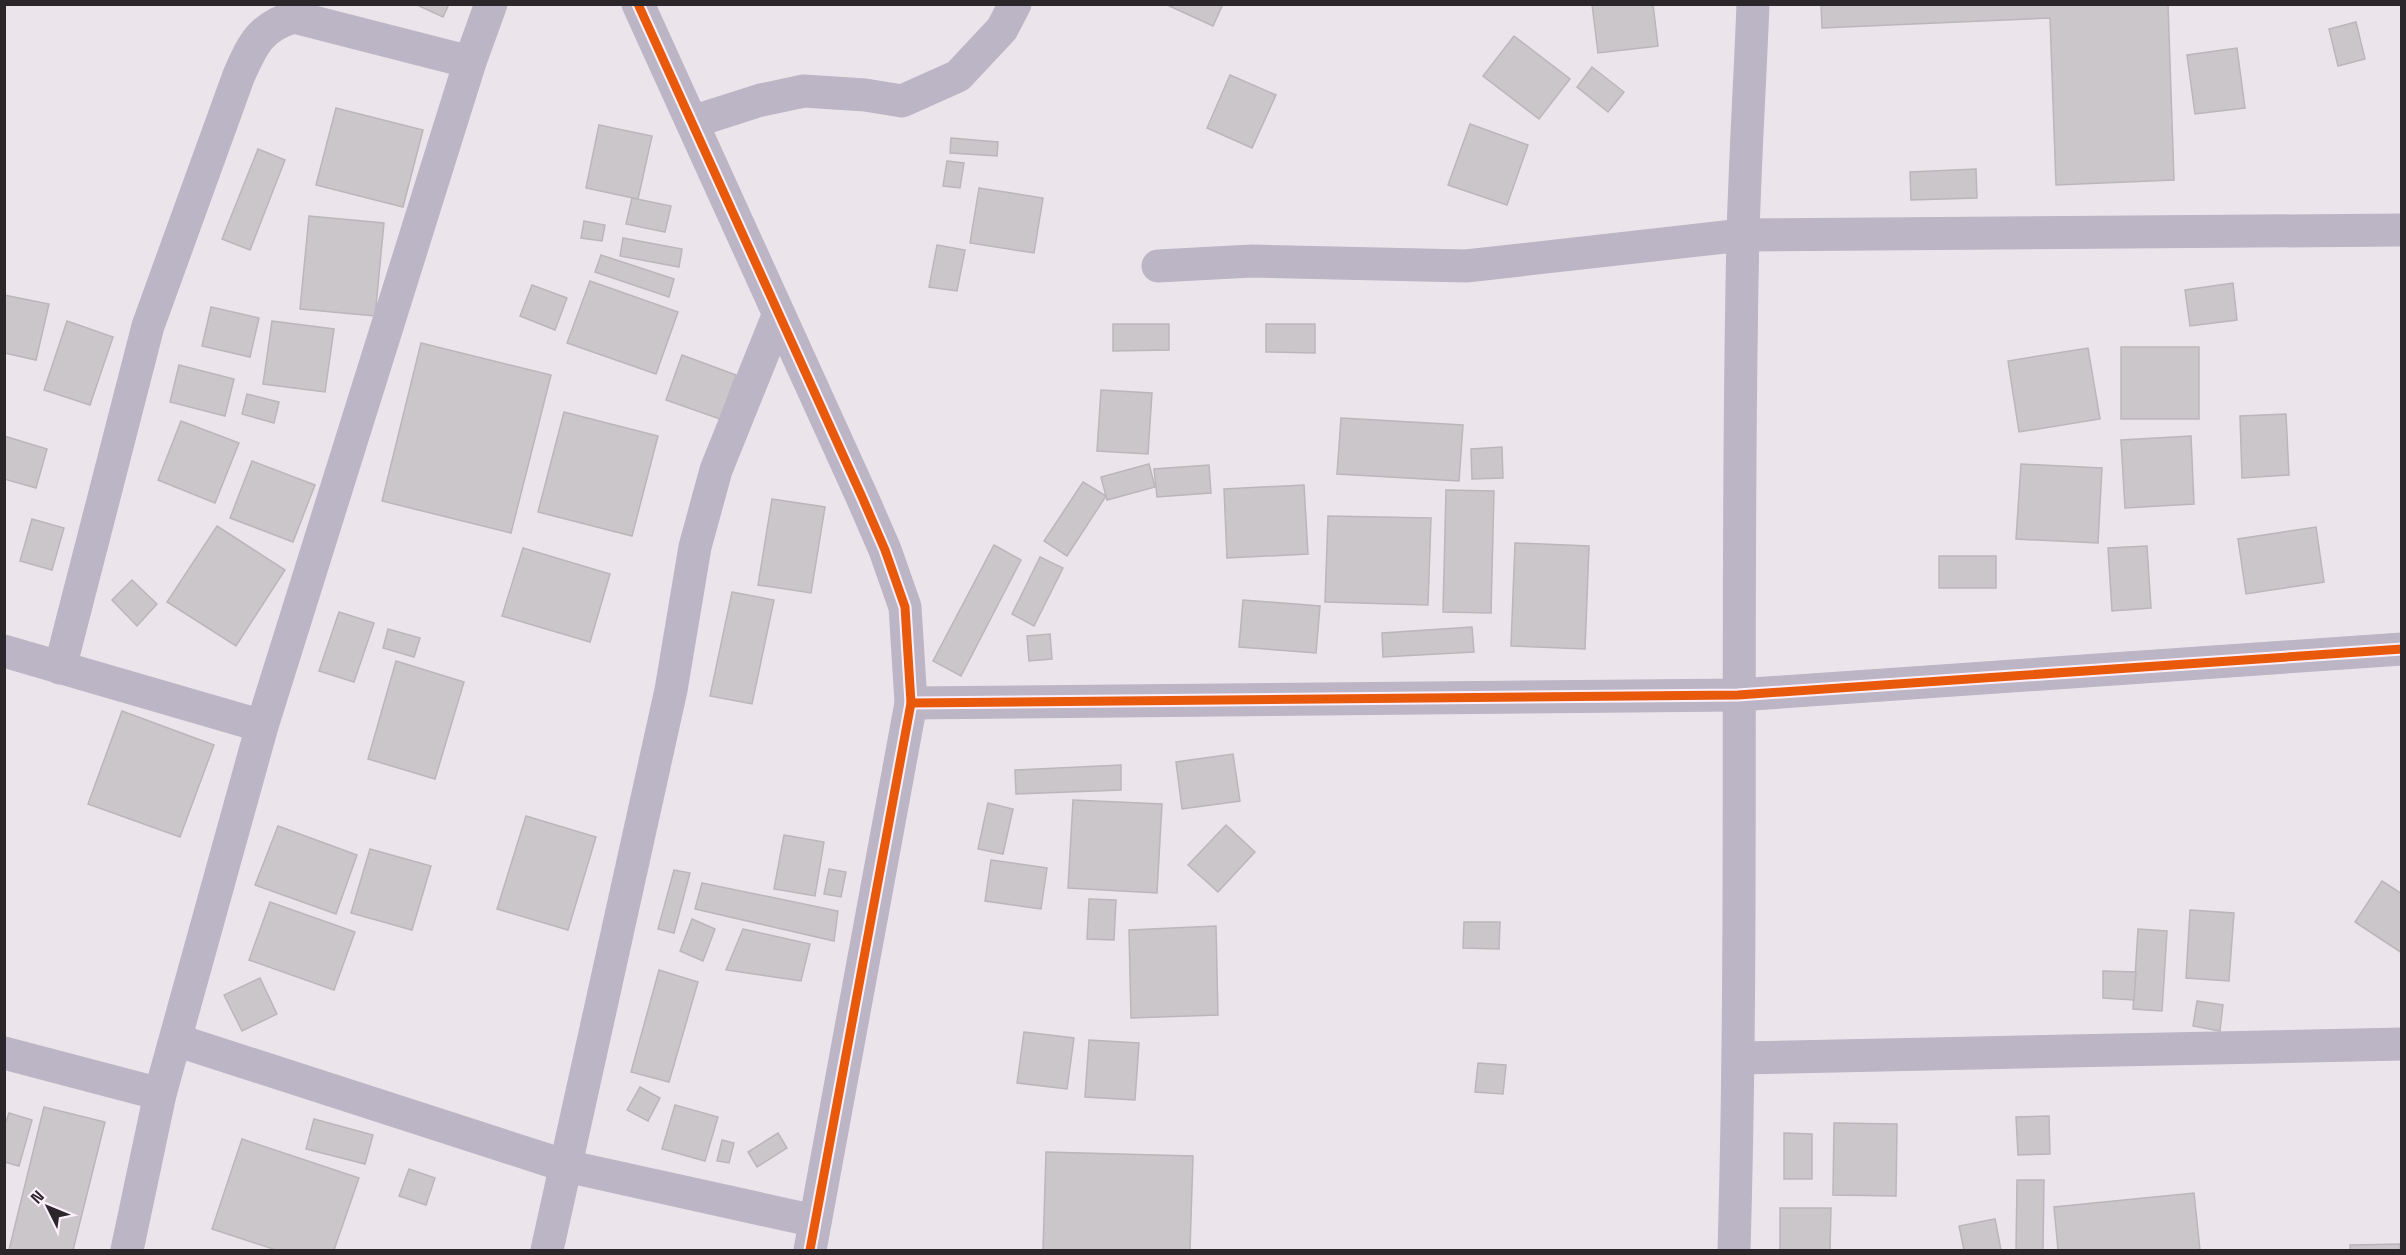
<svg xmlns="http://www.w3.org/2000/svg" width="2406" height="1255" font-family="'Space Grotesk',sans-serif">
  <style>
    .building { fill: #cbc6c9; stroke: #bbb6ba; stroke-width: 1.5 }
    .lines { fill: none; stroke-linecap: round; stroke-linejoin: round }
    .minor { stroke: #bbb5c5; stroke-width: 33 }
    .cycleway-casing { stroke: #fbeffb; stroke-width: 13 }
    .cycleway { stroke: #e8590c; stroke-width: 9 }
  </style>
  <rect width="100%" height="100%" fill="#ebe5eb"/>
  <g class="building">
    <path d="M415 4H449L443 17Z"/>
    <path d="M1165 4H1223L1213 26Z"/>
    <path d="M1592 4H1653L1658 46 1598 53Z"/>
    <path d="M1821 4H2168L2174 180 2056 185 2050 18 1822 28Z"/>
    <path d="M2356 22 2365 59 2338 66 2329 29Z"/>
    <path d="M1514 36 1570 79 1539 119 1483 76Z"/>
    <path d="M2237 48 2245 108 2195 114 2187 55Z"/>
    <path d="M1592 67 1624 92 1608 112 1577 87Z"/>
    <path d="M1230 75 1276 95 1252 148 1207 128Z"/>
    <path d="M336 108 423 130 403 207 316 185Z"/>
    <path d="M1470 124 1528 145 1507 205 1448 185Z"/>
    <path d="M599 125 652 136 638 199 586 188Z"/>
    <path d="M951 138 998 142 997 156 950 153Z"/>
    <path d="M258 149 285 160 250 250 222 239Z"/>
    <path d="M947 161 964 163 960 188 943 186Z"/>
    <path d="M1976 169 1977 198 1911 200 1910 172Z"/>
    <path d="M979 188 1043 198 1034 253 970 243Z"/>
    <path d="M632 198 671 206 665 232 626 224Z"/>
    <path d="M309 216 384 223 375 316 300 309Z"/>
    <path d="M584 221 605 225 602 241 581 238Z"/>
    <path d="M623 238 682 249 679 267 620 256Z"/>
    <path d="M937 245 965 250 957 291 929 287Z"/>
    <path d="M601 255 674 279 669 297 595 272Z"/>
    <path d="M590 281 678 312 656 374 567 343Z"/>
    <path d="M2233 283 2237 320 2190 326 2185 290Z"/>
    <path d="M532 285 567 298 555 330 520 316Z"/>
    <path d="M4 295 49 304 36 360 4 353Z"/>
    <path d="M211 307 259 318 250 357 202 346Z"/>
    <path d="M67 321 113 337 90 405 44 390Z"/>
    <path d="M272 321 334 329 325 392 263 384Z"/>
    <path d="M1113 324H1169V350L1113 351Z"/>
    <path d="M1266 324H1315V353L1266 352Z"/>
    <path d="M421 343 551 375 511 533 382 501Z"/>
    <rect x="2121" y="347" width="78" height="72"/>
    <path d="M2088 348 2100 419 2019 432 2008 361Z"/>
    <path d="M682 355 736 375 720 419 666 400Z"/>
    <path d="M179 365 234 379 225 416 170 402Z"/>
    <path d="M1101 390 1152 393 1148 454 1097 451Z"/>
    <path d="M247 394 279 402 274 423 242 414Z"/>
    <path d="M564 412 658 436 632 536 538 512Z"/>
    <path d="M2286 414 2289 475 2242 478 2240 416Z"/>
    <path d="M1341 418 1463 425 1459 481 1337 474Z"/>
    <path d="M181 421 239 443 215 503 158 480Z"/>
    <path d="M4 436 47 449 36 488 4 479Z"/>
    <path d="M2191 436 2194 504 2125 508 2121 440Z"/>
    <path d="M1502 447 1503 478 1472 479 1471 449Z"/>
    <path d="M252 461 315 485 293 542 230 518Z"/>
    <path d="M1149 464 1155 487 1107 500 1101 477Z"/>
    <path d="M2021 464 2102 468 2098 543 2016 539Z"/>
    <path d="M1209 465 1211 493 1157 497 1154 469Z"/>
    <path d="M1083 482 1106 496 1067 556 1044 541Z"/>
    <path d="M1304 485 1308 554 1227 558 1224 489Z"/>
    <path d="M1446 490 1494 491 1491 613 1443 612Z"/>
    <path d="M772 499 825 507 811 593 758 585Z"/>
    <path d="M1328 516 1431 518 1428 605 1325 602Z"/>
    <path d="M32 519 64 528 52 570 20 561Z"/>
    <path d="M217 526 285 570 236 646 167 602Z"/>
    <path d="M2316 527 2324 582 2246 594 2238 539Z"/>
    <path d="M1515 543 1589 546 1585 649 1511 646Z"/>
    <path d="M994 545 1021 560 961 676 933 661Z"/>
    <path d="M2147 546 2151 608 2112 611 2108 548Z"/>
    <path d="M523 548 610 574 590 642 502 616Z"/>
    <rect x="1939" y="556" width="57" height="32"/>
    <path d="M1040 557 1063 568 1034 626 1012 614Z"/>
    <path d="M132 580 157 604 137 626 112 600Z"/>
    <path d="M732 592 774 600 752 704 710 696Z"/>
    <path d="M1243 600 1320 606 1316 653 1239 647Z"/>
    <path d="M339 612 374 623 354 682 319 671Z"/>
    <path d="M1472 627 1474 652 1383 657 1382 633Z"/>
    <path d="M388 629 420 638 414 657 383 648Z"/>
    <path d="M1050 634 1052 659 1029 661 1027 636Z"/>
    <path d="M396 661 464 682 435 779 368 759Z"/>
    <path d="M122 711 214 745 180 837 88 804Z"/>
    <path d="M1233 754 1240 801 1182 809 1176 762Z"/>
    <path d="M1121 765V790L1016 794 1015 770Z"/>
    <path d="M1073 800 1162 804 1157 893 1068 888Z"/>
    <path d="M988 803 1013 809 1003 854 978 849Z"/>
    <path d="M526 816 596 837 568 930 497 909Z"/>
    <path d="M1226 825 1255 852 1218 892 1188 865Z"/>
    <path d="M278 826 357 855 336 914 255 885Z"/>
    <path d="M784 835 824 842 815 896 774 889Z"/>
    <path d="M370 849 431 866 412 930 351 913Z"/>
    <path d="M991 860 1047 868 1041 909 985 901Z"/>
    <path d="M829 869 846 872 841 897 824 894Z"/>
    <path d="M674 870 690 873 674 933 658 929Z"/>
    <path d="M2382 881 2402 894V953L2355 922Z"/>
    <path d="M702 883 838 911 834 941 695 909Z"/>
    <path d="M1089 899 1116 900 1114 940 1087 939Z"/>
    <path d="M270 902 355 932 334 990 249 960Z"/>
    <path d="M2190 910 2234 913 2229 981 2186 978Z"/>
    <path d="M692 919 715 929 703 961 680 951Z"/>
    <path d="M1464 922H1500L1499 949 1463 948Z"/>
    <path d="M1216 926 1218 1015 1131 1018 1129 930Z"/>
    <path d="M743 929 810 944 801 981 726 970Z"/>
    <path d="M2138 929 2167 931 2162 1011 2133 1009Z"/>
    <path d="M659 970 698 982 669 1082 631 1072Z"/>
    <path d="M2103 971 2136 972 2134 1000 2103 998Z"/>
    <path d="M260 978 277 1014 242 1031 224 995Z"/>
    <path d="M2197 1001 2223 1005 2220 1031 2193 1026Z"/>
    <path d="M1024 1032 1074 1038 1067 1089 1017 1083Z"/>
    <path d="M1089 1040 1139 1043 1135 1100 1085 1097Z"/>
    <path d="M1478 1063 1506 1065 1503 1094 1475 1092Z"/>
    <path d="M640 1087 660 1098 648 1121 627 1110Z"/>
    <path d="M675 1105 718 1117 705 1161 662 1149Z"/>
    <path d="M44 1107 105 1122 73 1250H9Z"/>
    <path d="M9 1113 32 1120 19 1166 4 1162V1127Z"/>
    <path d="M2049 1116 2050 1154 2018 1155 2016 1117Z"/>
    <path d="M314 1119 373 1135 365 1164 306 1149Z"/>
    <path d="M1834 1123 1897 1124 1896 1196 1833 1195Z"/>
    <path d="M778 1133 787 1148 757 1167 748 1152Z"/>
    <path d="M1784 1133 1812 1134V1179H1784Z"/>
    <path d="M242 1139 359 1178 334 1250H276L212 1229Z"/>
    <path d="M722 1140 734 1143 729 1163 717 1161Z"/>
    <path d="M1046 1152 1193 1156 1190 1250H1043Z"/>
    <path d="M409 1169 435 1178 426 1205 399 1196Z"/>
    <path d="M2017 1180H2044L2043 1250H2016Z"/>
    <path d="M2194 1193 2200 1250H2058L2054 1207Z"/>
    <path d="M1780 1208H1831L1830 1250H1780Z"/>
    <path d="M1995 1219 2001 1250H1964L1959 1226Z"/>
    <path d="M2400 1244V1250H2350V1245Z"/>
  </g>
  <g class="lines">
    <g class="minor">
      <path d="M638 4 862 497 885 550 905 607 911 703 810 1250"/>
      <path d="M692 122 761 100 804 91 865 95 902 101 958 76 1002 29 1015 4"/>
      <path d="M1158 266 1252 261 1466 266 1743 235 2402 230"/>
      <path d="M4 651 262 726"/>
      <path d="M60 668 148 326 239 75C253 44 260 27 294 17L470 62"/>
      <path d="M911 703 1738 695 2402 649"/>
      <path d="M176 1040 566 1166 815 1221"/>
      <path d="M4 1053 160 1094"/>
      <path d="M1740 1058 2402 1044"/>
      <path d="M127 1250 160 1094 262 726 470 62 491 4"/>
      <path d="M547 1250 671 690 695 547 716 470 778 316"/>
      <path d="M1734 1250C1744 912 1735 574 1743 236 1745 159 1750 82 1753 4"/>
    </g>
    <g class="cycleway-casing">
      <g id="cycleway">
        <path d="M638 4 862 497 885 550 905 607 911 703 810 1250"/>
        <path d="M911 703 1738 695 2402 649"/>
      </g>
    </g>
    <use href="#cycleway" class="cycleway"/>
  </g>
  <rect width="2406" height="1255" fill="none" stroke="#2a262a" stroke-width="12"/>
  <g transform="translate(48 1207) rotate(313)" stroke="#fbeffb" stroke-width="4.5" paint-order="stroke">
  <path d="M0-4.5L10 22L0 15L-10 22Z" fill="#2a262a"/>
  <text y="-9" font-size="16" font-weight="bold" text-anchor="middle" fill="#2a262a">N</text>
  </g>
</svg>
